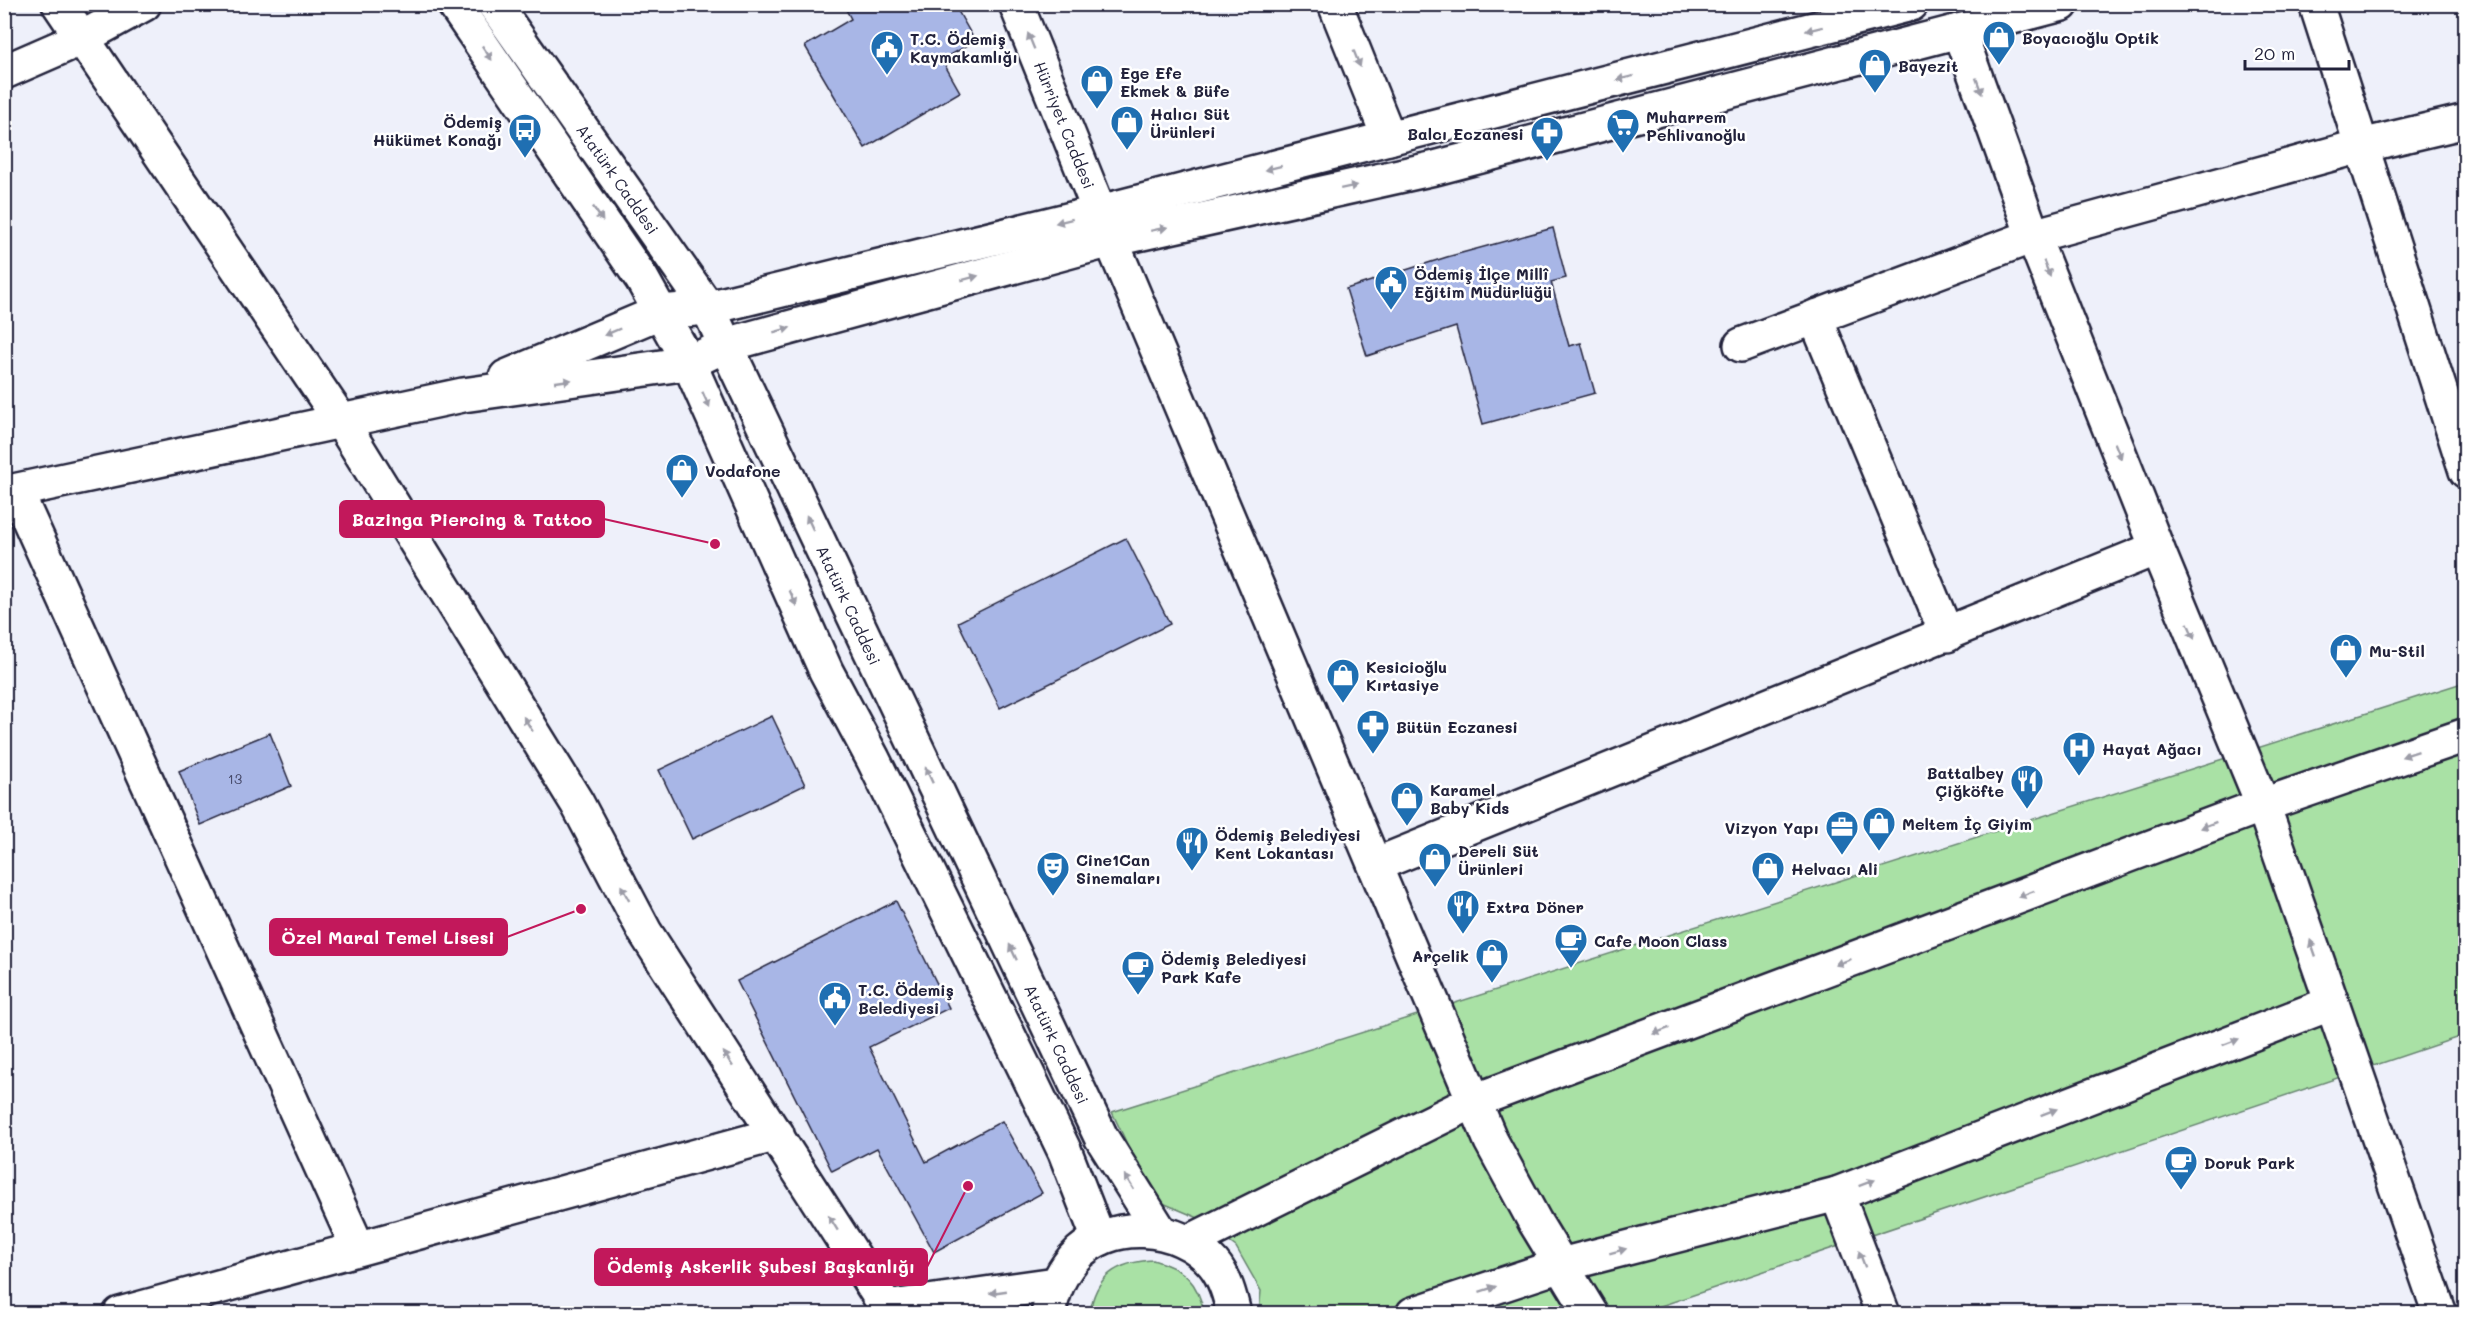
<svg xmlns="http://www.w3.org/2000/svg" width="2470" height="1318" font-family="Mali,sans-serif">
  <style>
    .green { fill: #a9e1a5; stroke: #668270; stroke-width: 1.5 }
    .building { fill: #a8b6e6; stroke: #22223b; stroke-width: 1.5 }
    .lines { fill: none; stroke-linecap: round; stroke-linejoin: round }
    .minor-casing { stroke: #22223b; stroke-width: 38 }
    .major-casing { stroke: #22223b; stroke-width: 38 }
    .minor { stroke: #fff; stroke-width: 33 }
    .major { stroke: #fff; stroke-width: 33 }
    .oneway { fill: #9c9ca7 }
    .labels { text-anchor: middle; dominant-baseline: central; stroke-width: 5; stroke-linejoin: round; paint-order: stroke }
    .number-label { font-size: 14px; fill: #444766 }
    .poi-label { font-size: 16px; font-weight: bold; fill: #22223b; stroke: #fff; text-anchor: start }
    .street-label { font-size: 16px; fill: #22223b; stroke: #fff }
    .leader { fill: none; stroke: #c2185b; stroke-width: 2 }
    .callout-dot { fill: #c2185b; stroke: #fff; stroke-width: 2 }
    .callout { fill: #c2185b; stroke: #c2185b; stroke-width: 2 }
    .callout-label { font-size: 18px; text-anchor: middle; font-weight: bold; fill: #fff }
  </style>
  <rect width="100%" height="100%" fill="#eef0fa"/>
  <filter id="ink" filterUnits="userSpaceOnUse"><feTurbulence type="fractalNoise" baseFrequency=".0167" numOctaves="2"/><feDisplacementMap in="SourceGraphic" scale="12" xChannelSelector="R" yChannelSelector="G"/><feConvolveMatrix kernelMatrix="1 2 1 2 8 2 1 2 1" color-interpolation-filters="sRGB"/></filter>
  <g filter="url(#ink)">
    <g class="green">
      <path d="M2465 682V1035L1640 1313H1259L1261 1291 1236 1247 1196 1217 1153 1199 1112 1112Z"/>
      <path d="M1153 1260C1184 1269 1198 1281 1204 1313H1090C1095 1276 1117 1262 1153 1260Z"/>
    </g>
    <g class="building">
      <path d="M843 4H954L975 41 942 60 960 92 865 148 805 46 851 19Z"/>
      <path d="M1553 228 1566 278 1551 282 1569 346 1581 343 1595 393 1483 424 1456 327 1367 356 1346 289 1447 257Z"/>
      <path d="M1126 538 1170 624 1000 708 958 622Z"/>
      <path d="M772 716 805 785 692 839 659 770Z"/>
      <path d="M270 733 291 786 200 825 179 771Z"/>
      <path d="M896 901 949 1008 869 1047 926 1162 1002 1121 1042 1193 934 1252 877 1148 832 1171 737 981Z"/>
    </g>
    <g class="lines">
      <g class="minor-casing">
        <g id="minor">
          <path d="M59 4 341 421 577 803 645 932 887 1308 917 1314"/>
          <path d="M1016 4 1111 240 1491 1141 1535 1222 1591 1314"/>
          <path d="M1335 4 1389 138"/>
          <path d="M2316 4 2466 471"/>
          <path d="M1959 31 2033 236 2157 548 2263 805 2440 1314"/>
          <path d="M4 72 82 38 144 4"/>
          <path d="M1815 317 1947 635"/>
          <path d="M1741 345 2033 236 2361 146 2466 121"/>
          <path d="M506 377 660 312 708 308 1100 212 1911 4"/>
          <path d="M16 491 358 1248"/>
          <path d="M4 493 463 395 689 363 726 345 1111 240 1435 168 2062 4"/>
          <path d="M1375 865 2157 548"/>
          <path d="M1837 1194 1883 1314"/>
          <path d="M1189 1242 1474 1101 2263 805 2466 735"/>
          <path d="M892 1307 1056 1284"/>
          <path d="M120 1314 777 1134"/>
          <path d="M1413 1314 1561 1265 1837 1194 2332 1003"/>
        </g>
      </g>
      <g class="major-casing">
        <g id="major">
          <path d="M454 4 642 279 689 363 826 671 873 759 1027 1073 1065 1152 1099 1239"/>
          <path d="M494 4 708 308 1101 1137 1160 1231"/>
          <path d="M1048 1314C1053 1293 1059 1276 1073 1259 1108 1218 1179 1223 1213 1263 1225 1277 1230 1296 1234 1314"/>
        </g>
      </g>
      <use href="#minor" class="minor"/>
      <use href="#major" class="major"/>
    </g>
    <defs><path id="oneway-solid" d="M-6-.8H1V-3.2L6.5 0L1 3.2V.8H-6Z" transform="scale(1.5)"/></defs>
    <g class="oneway">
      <use href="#oneway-solid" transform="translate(1814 29) rotate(166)"/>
      <use href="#oneway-solid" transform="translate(1031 41) rotate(-112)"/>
      <use href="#oneway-solid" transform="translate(487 53) rotate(56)"/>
      <use href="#oneway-solid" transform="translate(1357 59) rotate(68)"/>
      <use href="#oneway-solid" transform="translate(1625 78) rotate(166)"/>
      <use href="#oneway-solid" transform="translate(1979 86) rotate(70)"/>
      <use href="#oneway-solid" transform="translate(1273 168) rotate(166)"/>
      <use href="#oneway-solid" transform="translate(1349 187) rotate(-12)"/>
      <use href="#oneway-solid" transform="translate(598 214) rotate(56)"/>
      <use href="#oneway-solid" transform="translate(1064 221) rotate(166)"/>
      <use href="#oneway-solid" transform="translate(1159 229) rotate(-12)"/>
      <use href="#oneway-solid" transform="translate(2047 269) rotate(68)"/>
      <use href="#oneway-solid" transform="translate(970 278) rotate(-15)"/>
      <use href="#oneway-solid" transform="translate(782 330) rotate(-15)"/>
      <use href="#oneway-solid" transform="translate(612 332) rotate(157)"/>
      <use href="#oneway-solid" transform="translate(563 381) rotate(-8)"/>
      <use href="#oneway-solid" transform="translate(706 400) rotate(66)"/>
      <use href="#oneway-solid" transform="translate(2118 451) rotate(68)"/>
      <use href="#oneway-solid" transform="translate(810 523) rotate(-115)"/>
      <use href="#oneway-solid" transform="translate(793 598) rotate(66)"/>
      <use href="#oneway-solid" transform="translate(2191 631) rotate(67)"/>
      <use href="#oneway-solid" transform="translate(528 724) rotate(-122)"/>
      <use href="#oneway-solid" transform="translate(2410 754) rotate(161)"/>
      <use href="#oneway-solid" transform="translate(929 775) rotate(-115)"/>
      <use href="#oneway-solid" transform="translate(2208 825) rotate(159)"/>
      <use href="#oneway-solid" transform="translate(625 893) rotate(-118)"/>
      <use href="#oneway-solid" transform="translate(2026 894) rotate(159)"/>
      <use href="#oneway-solid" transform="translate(2313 948) rotate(-109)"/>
      <use href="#oneway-solid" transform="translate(1013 952) rotate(-115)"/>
      <use href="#oneway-solid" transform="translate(1843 962) rotate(159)"/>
      <use href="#oneway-solid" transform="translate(1661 1031) rotate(159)"/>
      <use href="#oneway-solid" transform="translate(2231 1042) rotate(-21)"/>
      <use href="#oneway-solid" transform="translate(728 1059) rotate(-123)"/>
      <use href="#oneway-solid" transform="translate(2049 1112) rotate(-21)"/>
      <use href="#oneway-solid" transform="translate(1129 1182) rotate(-122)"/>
      <use href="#oneway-solid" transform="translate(1867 1183) rotate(-21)"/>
      <use href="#oneway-solid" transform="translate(833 1223) rotate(-122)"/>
      <use href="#oneway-solid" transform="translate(1618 1251) rotate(-15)"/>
      <use href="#oneway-solid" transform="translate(1862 1259) rotate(-111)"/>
      <use href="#oneway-solid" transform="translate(1488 1289) rotate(-18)"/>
      <use href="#oneway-solid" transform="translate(998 1292) rotate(172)"/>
    </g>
  </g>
  <defs>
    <g id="shop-pin" transform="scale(1.725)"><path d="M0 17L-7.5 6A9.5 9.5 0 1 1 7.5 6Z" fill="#1f6fb2" stroke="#fff"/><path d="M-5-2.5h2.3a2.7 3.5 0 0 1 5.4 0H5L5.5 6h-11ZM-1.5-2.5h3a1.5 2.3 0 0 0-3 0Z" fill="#fff"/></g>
    <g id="civic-pin" transform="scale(1.725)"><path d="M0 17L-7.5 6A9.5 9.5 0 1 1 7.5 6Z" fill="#1f6fb2" stroke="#fff"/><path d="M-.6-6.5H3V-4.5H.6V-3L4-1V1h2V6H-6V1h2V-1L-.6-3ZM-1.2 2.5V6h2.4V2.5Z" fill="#fff"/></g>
    <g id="supermarket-pin" transform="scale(1.725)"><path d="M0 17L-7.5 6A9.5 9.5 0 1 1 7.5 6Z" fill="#1f6fb2" stroke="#fff"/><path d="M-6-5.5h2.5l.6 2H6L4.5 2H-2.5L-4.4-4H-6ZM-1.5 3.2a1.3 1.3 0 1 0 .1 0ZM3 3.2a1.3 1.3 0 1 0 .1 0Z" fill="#fff"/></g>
    <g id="bus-pin" transform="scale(1.725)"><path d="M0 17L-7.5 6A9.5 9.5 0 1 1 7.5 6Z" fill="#1f6fb2" stroke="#fff"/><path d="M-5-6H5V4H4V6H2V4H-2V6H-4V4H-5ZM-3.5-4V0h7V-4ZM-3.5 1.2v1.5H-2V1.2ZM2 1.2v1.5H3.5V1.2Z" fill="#fff"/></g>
    <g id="pharmacy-pin" transform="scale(1.725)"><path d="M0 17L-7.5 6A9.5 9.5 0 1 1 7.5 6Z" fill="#1f6fb2" stroke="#fff"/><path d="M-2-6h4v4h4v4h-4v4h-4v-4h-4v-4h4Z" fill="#fff"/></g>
    <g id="hospital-pin" transform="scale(1.725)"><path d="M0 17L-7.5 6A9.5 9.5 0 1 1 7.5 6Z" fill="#1f6fb2" stroke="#fff"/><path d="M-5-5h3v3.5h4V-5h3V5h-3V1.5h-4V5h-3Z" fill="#fff"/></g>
    <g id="restaurant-pin" transform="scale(1.725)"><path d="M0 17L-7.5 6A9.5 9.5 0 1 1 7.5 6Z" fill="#1f6fb2" stroke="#fff"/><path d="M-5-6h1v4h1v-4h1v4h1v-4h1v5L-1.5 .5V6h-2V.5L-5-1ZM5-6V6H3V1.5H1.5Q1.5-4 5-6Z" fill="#fff"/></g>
    <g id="office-pin" transform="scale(1.725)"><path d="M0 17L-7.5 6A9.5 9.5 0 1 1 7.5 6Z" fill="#1f6fb2" stroke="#fff"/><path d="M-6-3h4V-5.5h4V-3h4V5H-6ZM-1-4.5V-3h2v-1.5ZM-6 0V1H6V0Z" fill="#fff"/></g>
    <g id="theatre-pin" transform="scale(1.725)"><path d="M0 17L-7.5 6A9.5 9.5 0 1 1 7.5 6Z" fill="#1f6fb2" stroke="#fff"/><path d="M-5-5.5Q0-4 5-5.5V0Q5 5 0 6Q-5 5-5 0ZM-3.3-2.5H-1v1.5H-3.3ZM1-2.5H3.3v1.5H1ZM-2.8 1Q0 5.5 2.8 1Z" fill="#fff"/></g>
    <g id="cafe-pin" transform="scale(1.725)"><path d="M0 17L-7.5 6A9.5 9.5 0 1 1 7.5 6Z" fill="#1f6fb2" stroke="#fff"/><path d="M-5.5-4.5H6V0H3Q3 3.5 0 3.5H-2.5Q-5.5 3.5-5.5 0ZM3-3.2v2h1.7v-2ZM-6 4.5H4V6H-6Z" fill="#fff"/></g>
  </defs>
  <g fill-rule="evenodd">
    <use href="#shop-pin" x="1999" y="37"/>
    <use href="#civic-pin" x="887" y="47"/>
    <use href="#shop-pin" x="1875" y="65"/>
    <use href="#shop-pin" x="1097" y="81"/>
    <use href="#shop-pin" x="1127" y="122"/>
    <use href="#supermarket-pin" x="1623" y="125"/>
    <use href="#bus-pin" x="525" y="130"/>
    <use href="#pharmacy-pin" x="1547" y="133"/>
    <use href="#civic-pin" x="1391" y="282"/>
    <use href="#shop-pin" x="682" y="470"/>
    <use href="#shop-pin" x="2346" y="650"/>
    <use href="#shop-pin" x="1343" y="675"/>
    <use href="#pharmacy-pin" x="1373" y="726"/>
    <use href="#hospital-pin" x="2079" y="748"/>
    <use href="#restaurant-pin" x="2027" y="781"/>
    <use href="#shop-pin" x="1407" y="798"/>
    <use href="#shop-pin" x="1879" y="823"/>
    <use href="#office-pin" x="1842" y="827"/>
    <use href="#restaurant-pin" x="1192" y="843"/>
    <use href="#shop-pin" x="1435" y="859"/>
    <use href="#theatre-pin" x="1053" y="868"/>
    <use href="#shop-pin" x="1768" y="868"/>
    <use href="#restaurant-pin" x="1463" y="906"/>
    <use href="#cafe-pin" x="1571" y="940"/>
    <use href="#shop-pin" x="1492" y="955"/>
    <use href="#cafe-pin" x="1138" y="967"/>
    <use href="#civic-pin" x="835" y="998"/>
    <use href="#cafe-pin" x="2181" y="1162"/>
  </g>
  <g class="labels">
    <g class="number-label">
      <text x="235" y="778">13</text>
    </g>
    <g class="poi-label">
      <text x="2022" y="37">Boyacıoğlu Optik</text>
      <text x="910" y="38">T.C. Ödemiş<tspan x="910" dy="18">Kaymakamlığı</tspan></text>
      <text x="1898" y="65">Bayezit</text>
      <text x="1120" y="72">Ege Efe<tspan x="1120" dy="18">Ekmek &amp; Büfe</tspan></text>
      <text x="1150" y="113">Halıcı Süt<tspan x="1150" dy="18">Ürünleri</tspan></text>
      <text x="1646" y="116">Muharrem<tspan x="1646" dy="18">Pehlivanoğlu</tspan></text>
      <text x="502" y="121" text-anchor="end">Ödemiş<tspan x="502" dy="18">Hükümet Konağı</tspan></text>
      <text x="1524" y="133" text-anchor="end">Balcı Eczanesi</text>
      <text x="1414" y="273">Ödemiş İlçe Millî<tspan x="1414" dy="18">Eğitim Müdürlüğü</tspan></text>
      <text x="705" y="470">Vodafone</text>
      <text x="2369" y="650">Mu-Stil</text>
      <text x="1366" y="666">Kesicioğlu<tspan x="1366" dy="18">Kırtasiye</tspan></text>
      <text x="1396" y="726">Bütün Eczanesi</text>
      <text x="2102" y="748">Hayat Ağacı</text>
      <text x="2004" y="772" text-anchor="end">Battalbey<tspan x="2004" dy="18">Çiğköfte</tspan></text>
      <text x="1430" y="789">Karamel<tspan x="1430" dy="18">Baby Kids</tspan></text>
      <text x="1902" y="823">Meltem İç Giyim</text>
      <text x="1819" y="827" text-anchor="end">Vizyon Yapı</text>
      <text x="1215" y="834">Ödemiş Belediyesi<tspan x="1215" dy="18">Kent Lokantası</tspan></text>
      <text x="1458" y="850">Dereli Süt<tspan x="1458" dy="18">Ürünleri</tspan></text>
      <text x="1076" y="859">Cine1Can<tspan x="1076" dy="18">Sinemaları</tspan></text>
      <text x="1791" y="868">Helvacı Ali</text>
      <text x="1486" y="906">Extra Döner</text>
      <text x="1594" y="940">Cafe Moon Class</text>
      <text x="1469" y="955" text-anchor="end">Arçelik</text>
      <text x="1161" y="958">Ödemiş Belediyesi<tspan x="1161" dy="18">Park Kafe</tspan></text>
      <text x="858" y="989">T.C. Ödemiş<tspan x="858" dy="18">Belediyesi</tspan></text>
      <text x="2204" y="1162">Doruk Park</text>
    </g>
    <g class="street-label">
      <text transform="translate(1065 125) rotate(68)">Hürriyet Caddesi</text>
      <text transform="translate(618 179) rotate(55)">Atatürk Caddesi</text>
      <text transform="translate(849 605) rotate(65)">Atatürk Caddesi</text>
      <text transform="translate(1057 1044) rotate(65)">Atatürk Caddesi</text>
    </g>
  </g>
  <path class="leader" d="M715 544L604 519M581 909L507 937M968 1186L927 1267"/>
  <g class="callout-dot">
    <circle cx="715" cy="544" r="6"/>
    <circle cx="581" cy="909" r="6"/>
    <circle cx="968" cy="1186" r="6"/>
  </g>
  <g class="callout">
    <rect x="340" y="501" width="264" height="36" rx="6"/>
    <rect x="270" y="919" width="237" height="36" rx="6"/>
    <rect x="595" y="1249" width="332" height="36" rx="6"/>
  </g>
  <g class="callout-label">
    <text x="472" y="526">Bazinga Piercing &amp; Tattoo</text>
    <text x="388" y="944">Özel Maral Temel Lisesi</text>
    <text x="761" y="1273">Ödemiş Askerlik Şubesi Başkanlığı</text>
  </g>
  <rect width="2470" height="1318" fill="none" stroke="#fff" stroke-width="24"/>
  <rect x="12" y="12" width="2446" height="1294" fill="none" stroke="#22223b" stroke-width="2" filter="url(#ink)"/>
  <path d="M2245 60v9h104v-9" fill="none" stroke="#22223b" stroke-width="3"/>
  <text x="2254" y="60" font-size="18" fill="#22223b" stroke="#ffffff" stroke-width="4.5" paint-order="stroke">20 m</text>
</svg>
